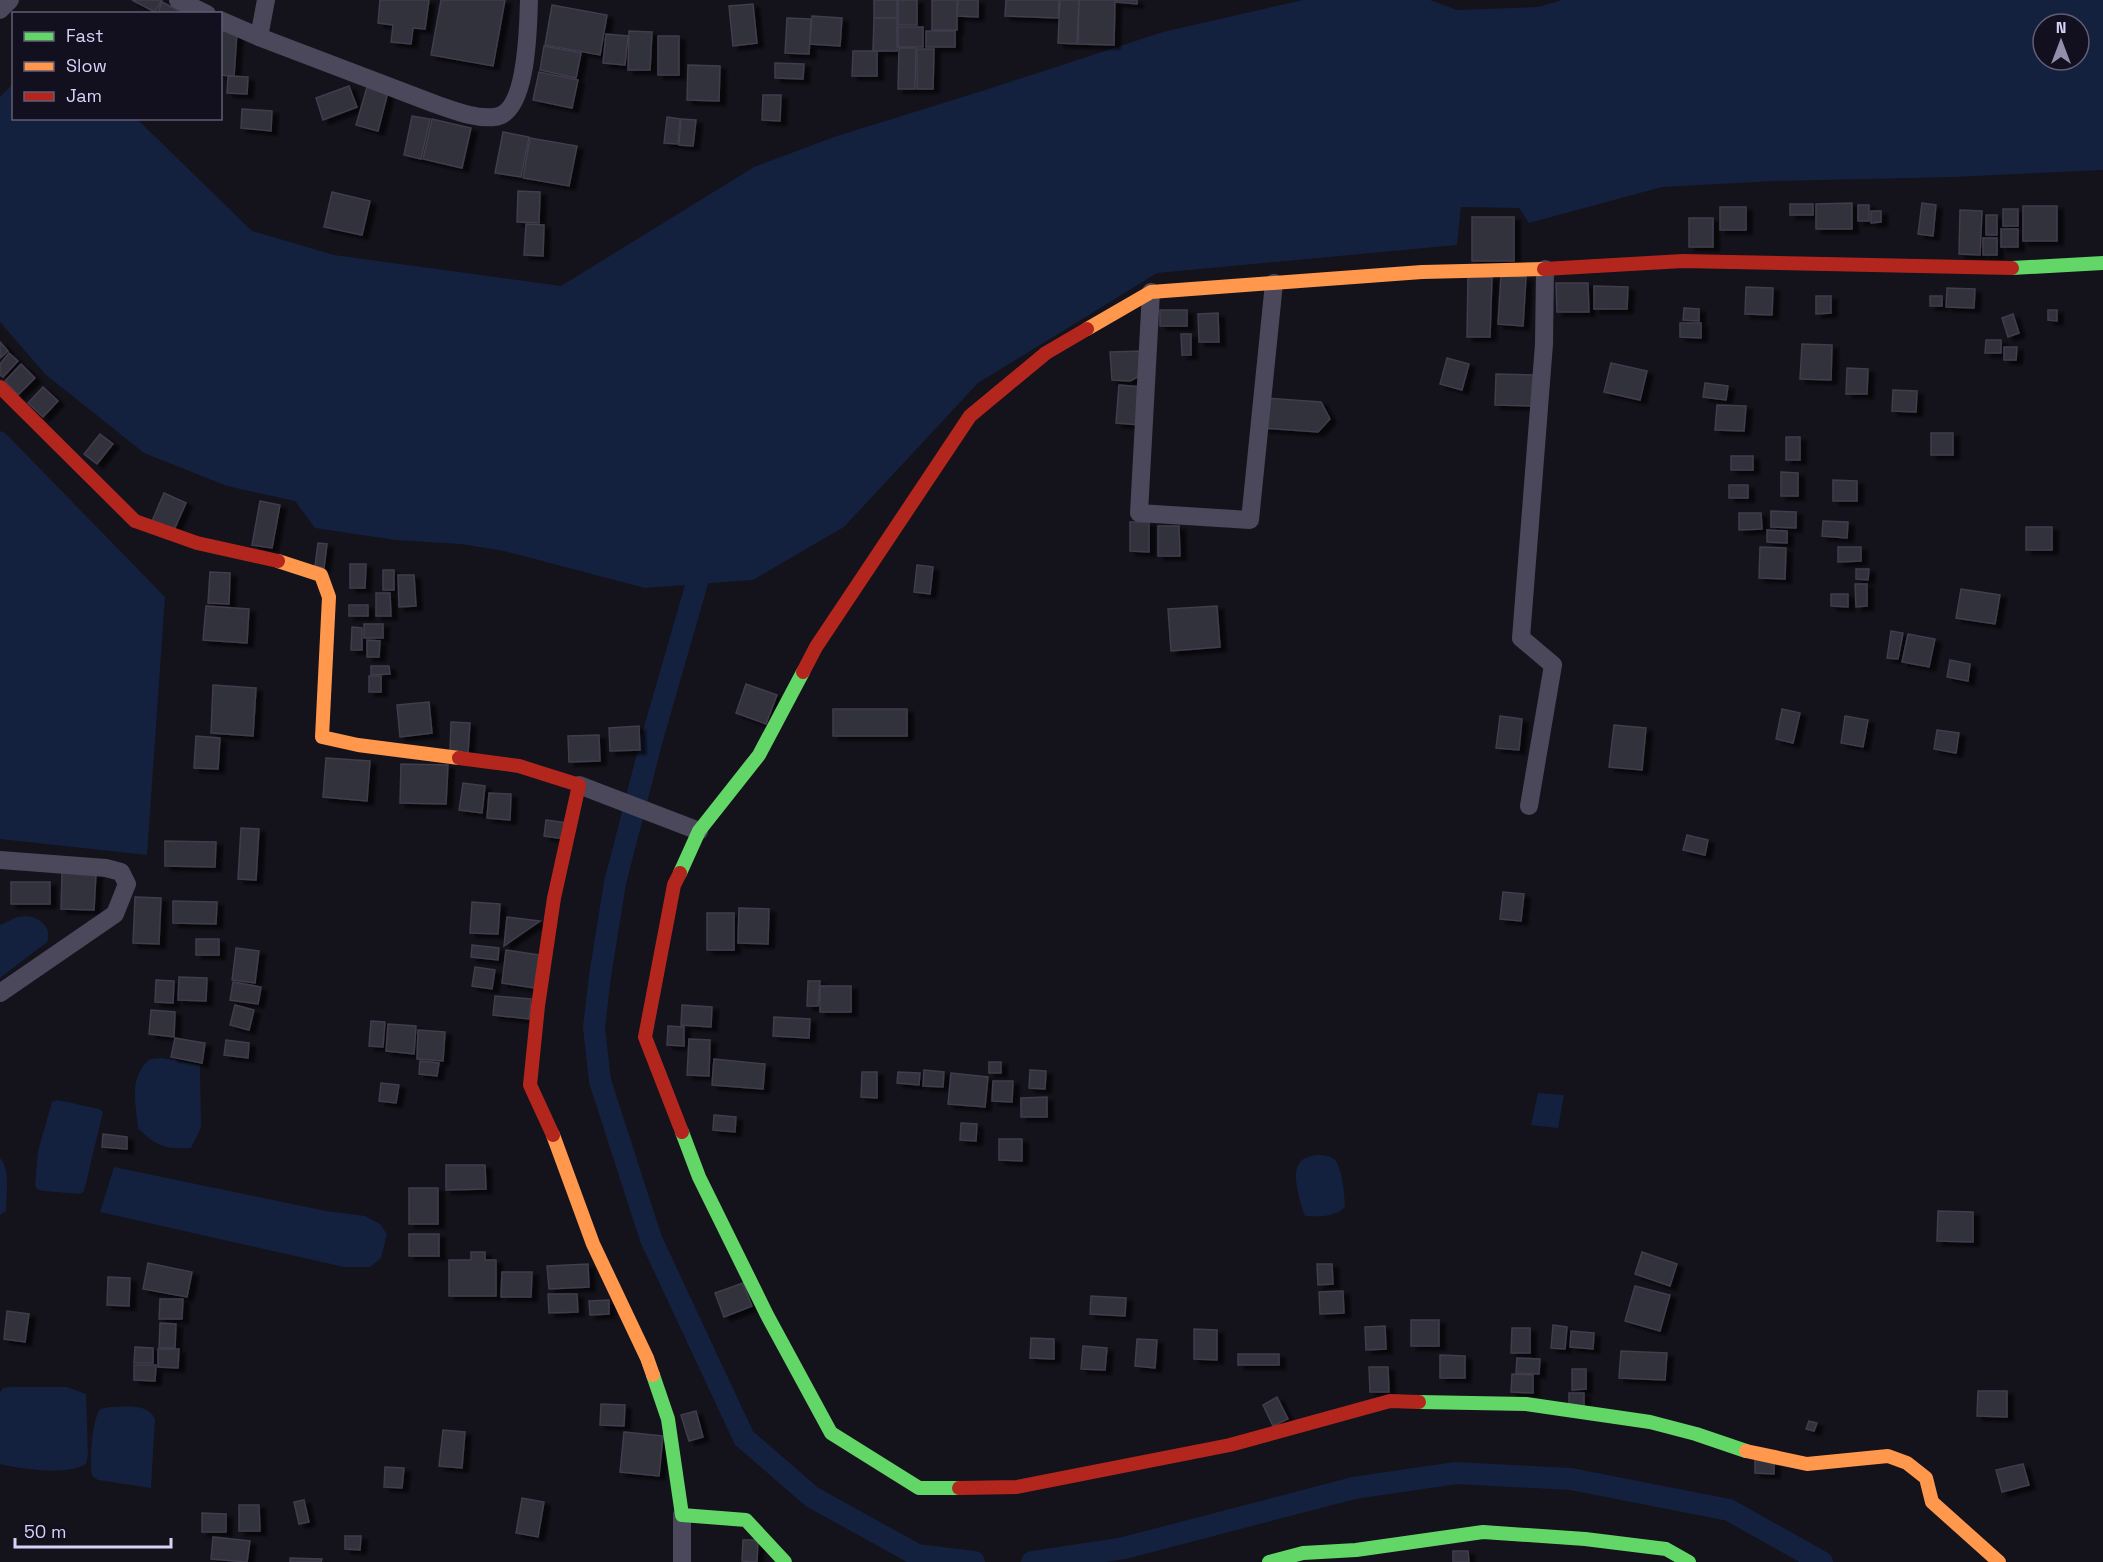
<svg xmlns="http://www.w3.org/2000/svg" width="2103" height="1562" font-family="'Space Grotesk',sans-serif">
  <style>
    .water { fill: #14213e; fill-rule: evenodd }
    .lines { fill: none; stroke-linecap: round; stroke-linejoin: round }
    .canal { stroke: #14213e; stroke-width: 22 }
    .building { fill: #33303d; stroke: #413c4d; stroke-width: 1.5; filter: url(#shadow) }
    .street { stroke: #4a485a; stroke-width: 18 }
    .fast { stroke: #63d668; stroke-width: 14 }
    .slow { stroke: #ff974d; stroke-width: 14 }
    .jam { stroke: #b3261e; stroke-width: 14 }
  </style>
  <defs>
    <filter id="shadow"><feDropShadow dx="6" dy="4" stdDeviation="1.5" flood-color="#0009"/></filter>
  </defs>
  <rect width="100%" height="100%" fill="#14121a"/>
  <g class="water">
    <path d="M1303 0H1430L1457 10 1538 7 1562 0H2103V170L1953 177 1775 181 1662 187 1529 223 1519 208 1461 207 1457 245 1157 273 978 383 844 527 753 580 645 588 504 551 461 544 395 540 315 528 295 501 227 486 144 453 45 374 0 322V97L13 84 14 118 137 119 252 231 334 255 561 286 754 167 834 137 982 91 1163 32ZM2043 24H2079V60H2043Z"/>
    <path d="M0 431 5 433 165 597 147 855 0 839Z"/>
    <path d="M27 916C41 918 52 928 47 942L0 978V925L17 917Z"/>
    <path d="M162 1058 200 1065 201 1128 191 1148C164 1149 157 1147 138 1128 136 1102 128 1078 150 1059Z"/>
    <path d="M1538 1093 1564 1095 1558 1128 1531 1125Z"/>
    <path d="M58 1100 99 1109 103 1112 84 1191 80 1194 43 1191 37 1189 35 1186 38 1151 52 1102Z"/>
    <path d="M1316 1155C1322 1155 1330 1155 1335 1160 1342 1167 1345 1197 1345 1207 1336 1217 1318 1217 1305 1216 1301 1205 1291 1174 1299 1164 1302 1158 1310 1156 1316 1155Z"/>
    <path d="M0 1158C11 1170 6 1196 6 1211L0 1215Z"/>
    <path d="M114 1167 326 1211 365 1216 380 1224 387 1234 381 1258 370 1267H344L100 1212Z"/>
    <path d="M9 1387H67L86 1394 88 1455 86 1464C65 1476 23 1469 0 1464V1393L3 1388Z"/>
    <path d="M110 1407C126 1407 148 1403 155 1419L151 1488 98 1480 92 1476C90 1459 91 1424 100 1409Z"/>
  </g>
  <g class="lines">
    <g class="canal">
      <path d="M705 555 652 739 615 883 600 976 594 1027 600 1081 651 1239 744 1438 812 1497 917 1555 974 1562"/>
      <path d="M1032 1562 1124 1548 1354 1488 1456 1473 1571 1479 1729 1510 1822 1562"/>
    </g>
  </g>
  <g class="building">
    <path d="M132 0H162L155 12Z"/>
    <path d="M380 0H429L425 29 413 28 411 44 391 42 393 25 378 23Z"/>
    <path d="M441 0H505L493 66 431 55Z"/>
    <rect x="874" y="0" width="23" height="18"/>
    <rect x="898" y="0" width="19" height="25"/>
    <rect x="932" y="0" width="25" height="30"/>
    <path d="M958 0H978V17L957 16Z"/>
    <path d="M1006 0H1059L1058 18 1005 16Z"/>
    <path d="M1060 0H1079L1077 44 1058 43Z"/>
    <path d="M1079 0H1115L1114 45 1078 44Z"/>
    <path d="M1116 0H1137V4L1116 2Z"/>
    <path d="M162 2 185 14H157Z"/>
    <path d="M753 4 757 43 733 46 729 6Z"/>
    <path d="M552 5 607 15 600 55 545 45Z"/>
    <path d="M812 16 842 18 840 46 810 44Z"/>
    <path d="M787 18 811 19 809 54 785 53Z"/>
    <path d="M874 18H897V51H873Z"/>
    <rect x="898" y="27" width="25" height="20"/>
    <path d="M220 31 237 32 234 76 220 75Z"/>
    <path d="M629 31 652 32 650 70H628Z"/>
    <rect x="926" y="31" width="29" height="16"/>
    <path d="M606 34 628 36 625 65 603 63Z"/>
    <rect x="658" y="36" width="21" height="39"/>
    <path d="M544 46 581 53 576 78 540 70Z"/>
    <path d="M899 48H916L915 89H898Z"/>
    <path d="M917 49H934L933 89H917Z"/>
    <path d="M853 51H877V76H852Z"/>
    <path d="M775 63 804 64 803 79 775 78Z"/>
    <path d="M688 65 720 66 719 101 687 100Z"/>
    <path d="M539 72 578 80 572 108 533 100Z"/>
    <path d="M228 76 248 77 247 94 227 93Z"/>
    <path d="M349 86 357 107 323 120 316 98Z"/>
    <path d="M367 87 388 92 378 131 356 125Z"/>
    <path d="M763 95H781L780 121 762 120Z"/>
    <path d="M242 109 272 111 271 131 241 128Z"/>
    <path d="M412 116 430 119 421 159 404 155Z"/>
    <path d="M667 117 680 119 678 144 664 143Z"/>
    <path d="M432 119 471 128 462 168 423 159Z"/>
    <path d="M681 119 696 120 693 146 679 145Z"/>
    <path d="M503 132 529 137 521 177 495 173Z"/>
    <path d="M530 138 577 146 569 186 523 178Z"/>
    <path d="M518 191 540 192 539 223 517 222Z"/>
    <path d="M332 192 370 201 362 235 324 227Z"/>
    <path d="M1852 203V229H1816V204Z"/>
    <path d="M1922 203 1936 205 1933 236 1918 234Z"/>
    <rect x="1790" y="204" width="23" height="11"/>
    <rect x="1858" y="205" width="11" height="16"/>
    <rect x="2023" y="206" width="34" height="35"/>
    <rect x="1720" y="207" width="26" height="23"/>
    <rect x="2003" y="209" width="15" height="17"/>
    <path d="M1960 210 1982 211 1980 255 1959 254Z"/>
    <path d="M1871 211H1881V222L1871 223Z"/>
    <rect x="1986" y="215" width="11" height="20"/>
    <rect x="1472" y="217" width="42" height="44"/>
    <rect x="1689" y="218" width="24" height="29"/>
    <path d="M526 224 544 225 543 256 524 255Z"/>
    <rect x="2001" y="229" width="17" height="18"/>
    <rect x="1983" y="238" width="14" height="17"/>
    <path d="M1468 276 1492 277 1490 337H1467Z"/>
    <path d="M1501 276 1526 277 1523 326 1498 324Z"/>
    <path d="M1556 283H1588L1589 312H1557Z"/>
    <path d="M1594 286 1628 287 1627 309H1594Z"/>
    <path d="M1746 287 1773 288 1772 315 1745 314Z"/>
    <path d="M1947 288 1975 289 1974 308 1946 307Z"/>
    <path d="M1816 296H1831V313L1816 314Z"/>
    <rect x="1930" y="296" width="12" height="10"/>
    <path d="M1684 308 1699 309V321L1683 320Z"/>
    <rect x="1160" y="310" width="27" height="16"/>
    <path d="M2048 310H2057V321L2048 320Z"/>
    <path d="M1218 313 1219 342H1199L1198 314Z"/>
    <path d="M2013 314 2019 333 2008 337 2002 318Z"/>
    <path d="M1680 323H1701V338L1680 337Z"/>
    <path d="M1181 334H1191V355H1182Z"/>
    <path d="M1986 340H2001V353H1985Z"/>
    <path d="M0 342 8 351 0 358Z"/>
    <path d="M1802 344 1832 345 1831 380 1800 379Z"/>
    <path d="M2004 347H2017L2016 360H2004Z"/>
    <path d="M1143 351V374L1130 381 1112 380 1110 352Z"/>
    <path d="M9 353 18 361 3 377 0 375V364Z"/>
    <path d="M1447 358 1469 364 1462 390 1440 384Z"/>
    <path d="M1611 363 1647 371 1640 400 1604 392Z"/>
    <path d="M21 364 35 378 18 395 5 381Z"/>
    <path d="M1847 368 1868 369 1867 394H1846Z"/>
    <path d="M1496 374 1535 375 1534 406 1495 405Z"/>
    <path d="M1705 383 1728 386 1726 400 1703 397Z"/>
    <path d="M1119 385 1142 387 1140 425 1116 423Z"/>
    <path d="M43 387 58 401 43 417 28 403Z"/>
    <path d="M1893 390 1917 391 1916 412 1892 411Z"/>
    <path d="M1265 398 1321 402 1330 419 1318 432 1263 428Z"/>
    <path d="M1717 405 1746 406 1744 431 1715 430Z"/>
    <rect x="1931" y="433" width="22" height="22"/>
    <path d="M100 434 113 444 97 464 84 454Z"/>
    <rect x="1786" y="437" width="14" height="23"/>
    <rect x="1731" y="456" width="22" height="14"/>
    <path d="M1781 472 1798 473V496H1781Z"/>
    <path d="M1833 480 1857 481V501H1833Z"/>
    <rect x="1729" y="485" width="19" height="13"/>
    <path d="M164 493 186 503 174 530 152 521Z"/>
    <path d="M260 501 280 505 272 548 252 545Z"/>
    <path d="M1771 511 1796 512V528L1771 527Z"/>
    <path d="M1739 513H1761L1762 529 1739 530Z"/>
    <path d="M1823 521 1848 522 1847 538 1822 536Z"/>
    <path d="M1130 522H1149V552L1130 551Z"/>
    <path d="M1158 526H1179L1180 556H1158Z"/>
    <rect x="2026" y="527" width="26" height="23"/>
    <path d="M1767 530 1787 531V543L1767 542Z"/>
    <path d="M318 543 327 544 324 568 315 566Z"/>
    <path d="M1760 547 1786 548 1785 579 1759 578Z"/>
    <path d="M1838 547H1861V561L1838 562Z"/>
    <path d="M350 564H366L365 588H350Z"/>
    <path d="M917 565 933 567 930 594 914 592Z"/>
    <path d="M1856 569H1869L1868 580 1856 579Z"/>
    <rect x="383" y="570" width="11" height="20"/>
    <path d="M210 572 230 573 229 604 208 603Z"/>
    <path d="M398 575H414L416 606 399 607Z"/>
    <path d="M1855 584H1867V606L1856 607Z"/>
    <path d="M1961 589 2000 595 1995 624 1956 618Z"/>
    <path d="M376 593H390L391 616H376Z"/>
    <path d="M1831 594H1848V607L1831 606Z"/>
    <rect x="349" y="605" width="19" height="11"/>
    <path d="M206 606 249 609 247 643 203 640Z"/>
    <path d="M1217 606 1220 647 1171 651 1168 609Z"/>
    <rect x="364" y="624" width="19" height="14"/>
    <path d="M352 627 362 628V650H351Z"/>
    <path d="M1891 631 1903 633 1898 659 1887 658Z"/>
    <path d="M1908 634 1935 639 1929 667 1902 662Z"/>
    <path d="M367 640 380 641 379 657H367Z"/>
    <path d="M1950 660 1970 664 1968 681 1947 677Z"/>
    <path d="M371 666H389L390 674 371 675Z"/>
    <rect x="369" y="676" width="12" height="16"/>
    <path d="M746 684 777 695 766 724 736 713Z"/>
    <path d="M213 685 256 688 253 736 211 733Z"/>
    <path d="M429 702 432 733 400 737 397 705Z"/>
    <rect x="833" y="709" width="74" height="27"/>
    <path d="M1782 709 1800 713 1793 743 1776 739Z"/>
    <path d="M1500 716 1522 719 1519 750 1496 748Z"/>
    <path d="M1845 716 1868 720 1863 747 1841 743Z"/>
    <path d="M451 722 470 723 468 753 450 752Z"/>
    <path d="M1614 725 1646 728 1642 770 1609 767Z"/>
    <path d="M639 726 640 750 610 751 609 728Z"/>
    <path d="M1937 730 1959 733 1956 753 1934 749Z"/>
    <path d="M599 735 600 761 569 762 568 736Z"/>
    <path d="M196 736 220 738 218 769 194 768Z"/>
    <path d="M326 758 370 761 367 801 323 797Z"/>
    <path d="M401 764 448 765 446 804 400 803Z"/>
    <path d="M463 783 485 786 482 813 459 810Z"/>
    <path d="M489 793 511 794 510 820 487 818Z"/>
    <path d="M546 820 567 823 565 839 544 836Z"/>
    <path d="M241 828 259 829 256 880 238 879Z"/>
    <path d="M1687 835 1708 840 1705 855 1683 850Z"/>
    <path d="M165 841 216 842 215 867 165 866Z"/>
    <path d="M62 872 96 873 94 910 61 909Z"/>
    <rect x="11" y="882" width="39" height="22"/>
    <path d="M1503 892 1524 894 1521 921 1500 919Z"/>
    <path d="M135 897 161 898 159 944 133 943Z"/>
    <path d="M173 901 217 902 216 924 173 923Z"/>
    <path d="M472 902 500 904 498 934 470 933Z"/>
    <path d="M739 908 769 909 768 944 738 943Z"/>
    <rect x="707" y="913" width="27" height="37"/>
    <path d="M507 917 540 921 504 946Z"/>
    <rect x="196" y="939" width="23" height="16"/>
    <path d="M472 945 499 948 498 960 471 957Z"/>
    <path d="M236 948 259 951 255 983 232 980Z"/>
    <path d="M506 950 539 955 534 988 502 983Z"/>
    <path d="M475 967 495 970 492 989 472 986Z"/>
    <path d="M179 977 207 978 206 1001 178 1000Z"/>
    <path d="M156 980 174 981 173 1003 155 1002Z"/>
    <path d="M808 981H820L818 1006H807Z"/>
    <path d="M233 982 261 987 258 1004 230 1000Z"/>
    <rect x="820" y="986" width="31" height="26"/>
    <path d="M495 996 531 999 529 1019 493 1015Z"/>
    <path d="M235 1005 254 1010 249 1030 230 1025Z"/>
    <path d="M682 1005 712 1007 711 1027 681 1025Z"/>
    <path d="M151 1010 175 1012 174 1037 149 1034Z"/>
    <path d="M774 1017 810 1019 809 1038 773 1036Z"/>
    <path d="M371 1021 385 1022 383 1047 369 1046Z"/>
    <path d="M388 1024 416 1026 414 1054 386 1051Z"/>
    <path d="M668 1026 684 1027V1046L667 1045Z"/>
    <path d="M418 1030 445 1032 443 1061 417 1059Z"/>
    <path d="M175 1038 205 1043 202 1063 171 1057Z"/>
    <path d="M689 1039 710 1040 709 1076 687 1075Z"/>
    <path d="M226 1040 249 1043 248 1058 224 1055Z"/>
    <path d="M714 1059 765 1064 763 1089 712 1085Z"/>
    <path d="M420 1061 439 1063 437 1076 419 1074Z"/>
    <rect x="989" y="1062" width="12" height="11"/>
    <path d="M924 1070 944 1072 943 1087 923 1086Z"/>
    <path d="M1030 1070 1046 1071 1045 1089 1029 1088Z"/>
    <path d="M862 1072H877V1098L861 1097Z"/>
    <path d="M898 1072 920 1073 919 1085 897 1083Z"/>
    <path d="M951 1073 988 1077 985 1107 948 1104Z"/>
    <path d="M993 1081H1013L1012 1102 992 1101Z"/>
    <path d="M381 1083 399 1085 396 1103 379 1101Z"/>
    <path d="M1047 1097V1117H1021V1098Z"/>
    <path d="M714 1115 736 1117 735 1132 713 1130Z"/>
    <path d="M961 1123 977 1124 976 1141 960 1140Z"/>
    <path d="M103 1134 127 1137V1149L102 1147Z"/>
    <path d="M999 1139H1022V1161L999 1160Z"/>
    <path d="M446 1165H485L486 1189 446 1190Z"/>
    <rect x="409" y="1188" width="29" height="36"/>
    <path d="M1938 1211 1973 1212V1242L1937 1241Z"/>
    <rect x="409" y="1234" width="30" height="22"/>
    <path d="M471 1252H485V1260H496V1296H449V1260H471Z"/>
    <path d="M1642 1252 1677 1264 1670 1286 1635 1274Z"/>
    <path d="M148 1263 192 1272 187 1297 143 1289Z"/>
    <path d="M588 1264 589 1287 549 1289 547 1266Z"/>
    <path d="M1317 1264H1332L1333 1284 1318 1285Z"/>
    <path d="M502 1272H532L531 1297H501Z"/>
    <path d="M108 1277 130 1278 129 1306 107 1305Z"/>
    <path d="M743 1283 752 1306 724 1317 715 1293Z"/>
    <path d="M1635 1286 1670 1295 1660 1331 1625 1321Z"/>
    <path d="M1343 1291 1344 1313 1320 1314 1319 1292Z"/>
    <path d="M548 1294H577L578 1312 549 1313Z"/>
    <path d="M1091 1296 1126 1298 1125 1316 1090 1314Z"/>
    <path d="M160 1299H183L182 1319H159Z"/>
    <path d="M609 1300V1314L590 1315 589 1301Z"/>
    <path d="M7 1311 29 1314 25 1342 4 1339Z"/>
    <rect x="1411" y="1320" width="28" height="26"/>
    <path d="M160 1323 176 1324 175 1348H159Z"/>
    <path d="M1553 1325 1567 1327 1565 1349 1551 1348Z"/>
    <path d="M1385 1326 1386 1349 1366 1350 1365 1327Z"/>
    <path d="M1512 1328H1530V1353H1511Z"/>
    <path d="M1194 1329 1217 1330V1360L1194 1359Z"/>
    <path d="M1571 1331 1594 1333 1593 1349 1570 1347Z"/>
    <path d="M1031 1338 1054 1339V1359L1030 1358Z"/>
    <path d="M1137 1339 1157 1340 1155 1368 1135 1366Z"/>
    <path d="M1083 1346 1107 1348 1105 1370 1081 1369Z"/>
    <path d="M135 1347 153 1348V1363H134Z"/>
    <path d="M158 1349H179L178 1368 158 1367Z"/>
    <path d="M1621 1351 1667 1353 1665 1380 1619 1378Z"/>
    <rect x="1238" y="1354" width="41" height="11"/>
    <path d="M1440 1355 1465 1356V1378H1440Z"/>
    <path d="M1517 1358 1540 1359 1539 1374 1516 1373Z"/>
    <path d="M134 1365H156L155 1381 134 1380Z"/>
    <path d="M1369 1367H1388L1389 1392H1370Z"/>
    <path d="M1572 1369H1586V1389L1572 1390Z"/>
    <path d="M1512 1374 1533 1375V1393L1511 1392Z"/>
    <path d="M1978 1391H2007V1417L1977 1416Z"/>
    <rect x="1569" y="1393" width="15" height="14"/>
    <path d="M1277 1397 1288 1419 1273 1426 1263 1405Z"/>
    <path d="M601 1404 625 1405 624 1426 600 1425Z"/>
    <path d="M696 1411 703 1437 689 1441 681 1415Z"/>
    <path d="M1809 1421 1817 1423 1814 1431 1806 1429Z"/>
    <path d="M443 1430 465 1432 462 1468 439 1466Z"/>
    <path d="M624 1432 663 1436 659 1476 620 1472Z"/>
    <path d="M1755 1460H1774V1474L1755 1473Z"/>
    <path d="M2023 1464 2029 1485 2002 1492 1996 1470Z"/>
    <path d="M385 1467 404 1468 402 1488 384 1487Z"/>
    <path d="M522 1498 544 1502 538 1537 516 1533Z"/>
    <path d="M304 1500 309 1522 299 1524 294 1502Z"/>
    <path d="M239 1505H259L260 1531H239Z"/>
    <path d="M202 1513 226 1514V1532H202Z"/>
    <path d="M345 1536H361L360 1550 345 1549Z"/>
    <path d="M213 1537 250 1541 247 1562 211 1559Z"/>
    <path d="M743 1540H758L757 1562 742 1561Z"/>
    <path d="M1453 1551H1468L1469 1562H1453Z"/>
    <path d="M290 1558 322 1559 321 1562H290Z"/>
  </g>
  <g class="lines">
    <g class="street">
      <path d="M178 0 207 14"/>
      <path d="M0 10 10 0"/>
      <path d="M220 20 259 37 435 104C453 110 474 119 494 117 528 115 528 26 529 0"/>
      <path d="M259 37 266 0"/>
      <path d="M1151 292 1139 513 1250 520 1274 283"/>
      <path d="M579 785 699 831"/>
      <path d="M1529 806 1553 665 1521 638 1544 344 1545 269"/>
      <path d="M0 860 106 868 121 872 127 884 115 914 0 993"/>
      <path d="M682 1562V1515"/>
    </g>
    <g class="fast">
      <path d="M2012 268 2103 263"/>
      <path d="M680 873 699 831 759 755 803 672"/>
      <path d="M682 1132 699 1177 767 1315 831 1433 919 1488H959"/>
      <path d="M653 1375 668 1419 682 1515 746 1520 785 1562"/>
      <path d="M1419 1402 1526 1404 1650 1422 1696 1434 1746 1451"/>
      <path d="M1269 1562 1303 1553 1356 1550 1483 1532 1585 1539 1666 1549 1689 1562"/>
    </g>
    <g class="slow">
      <path d="M1087 329 1151 292 1422 272 1544 269"/>
      <path d="M278 561 321 575 329 597 322 737 358 745 459 758"/>
      <path d="M553 1135 593 1244 647 1358 653 1375"/>
      <path d="M1746 1451 1807 1464 1888 1456 1907 1463 1926 1478 1932 1502 1999 1562"/>
    </g>
    <g class="jam">
      <path d="M1544 269 1683 261 2012 268"/>
      <path d="M0 387 135 521 197 543 278 561"/>
      <path d="M803 672 816 647 970 416 1046 353 1087 329"/>
      <path d="M459 758 519 766 579 785 554 898 538 1006 530 1085 553 1135"/>
      <path d="M680 873 674 885 645 1037 682 1132"/>
      <path d="M959 1488 1017 1487 1230 1445 1390 1401 1419 1402"/>
    </g>
  </g>
  <rect x="12" y="12" width="210" height="108" fill="#120f1e" stroke="#625d76" stroke-width="1.5"/>
  <rect x="24" y="32" width="30" height="9" fill="#63d668" stroke="#625d76" stroke-width="1.5"/>
  <text x="66" y="42" font-size="18" fill="#d9d1fa">Fast</text>
  <rect x="24" y="62" width="30" height="9" fill="#ff974d" stroke="#625d76" stroke-width="1.5"/>
  <text x="66" y="72" font-size="18" fill="#d9d1fa">Slow</text>
  <rect x="24" y="92" width="30" height="9" fill="#b3261e" stroke="#625d76" stroke-width="1.5"/>
  <text x="66" y="102" font-size="18" fill="#d9d1fa">Jam</text>
  <g transform="translate(2061 42)"><circle r="28" fill="#120f1e" stroke="#625d76" stroke-width="1.5"/>
  <path d="M0-4.5L10 22L0 15L-10 22Z" fill="#948eac"/>
  <text y="-9" font-size="16" font-weight="bold" text-anchor="middle" fill="#d9d1fa">N</text>
  </g>
  <path d="M15 1538v9h156v-9" fill="none" stroke="#d9d1fa" stroke-width="3"/>
  <text x="24" y="1538" font-size="18" fill="#d9d1fa" stroke="#120f1e" stroke-width="4.5" paint-order="stroke">50 m</text>
</svg>
